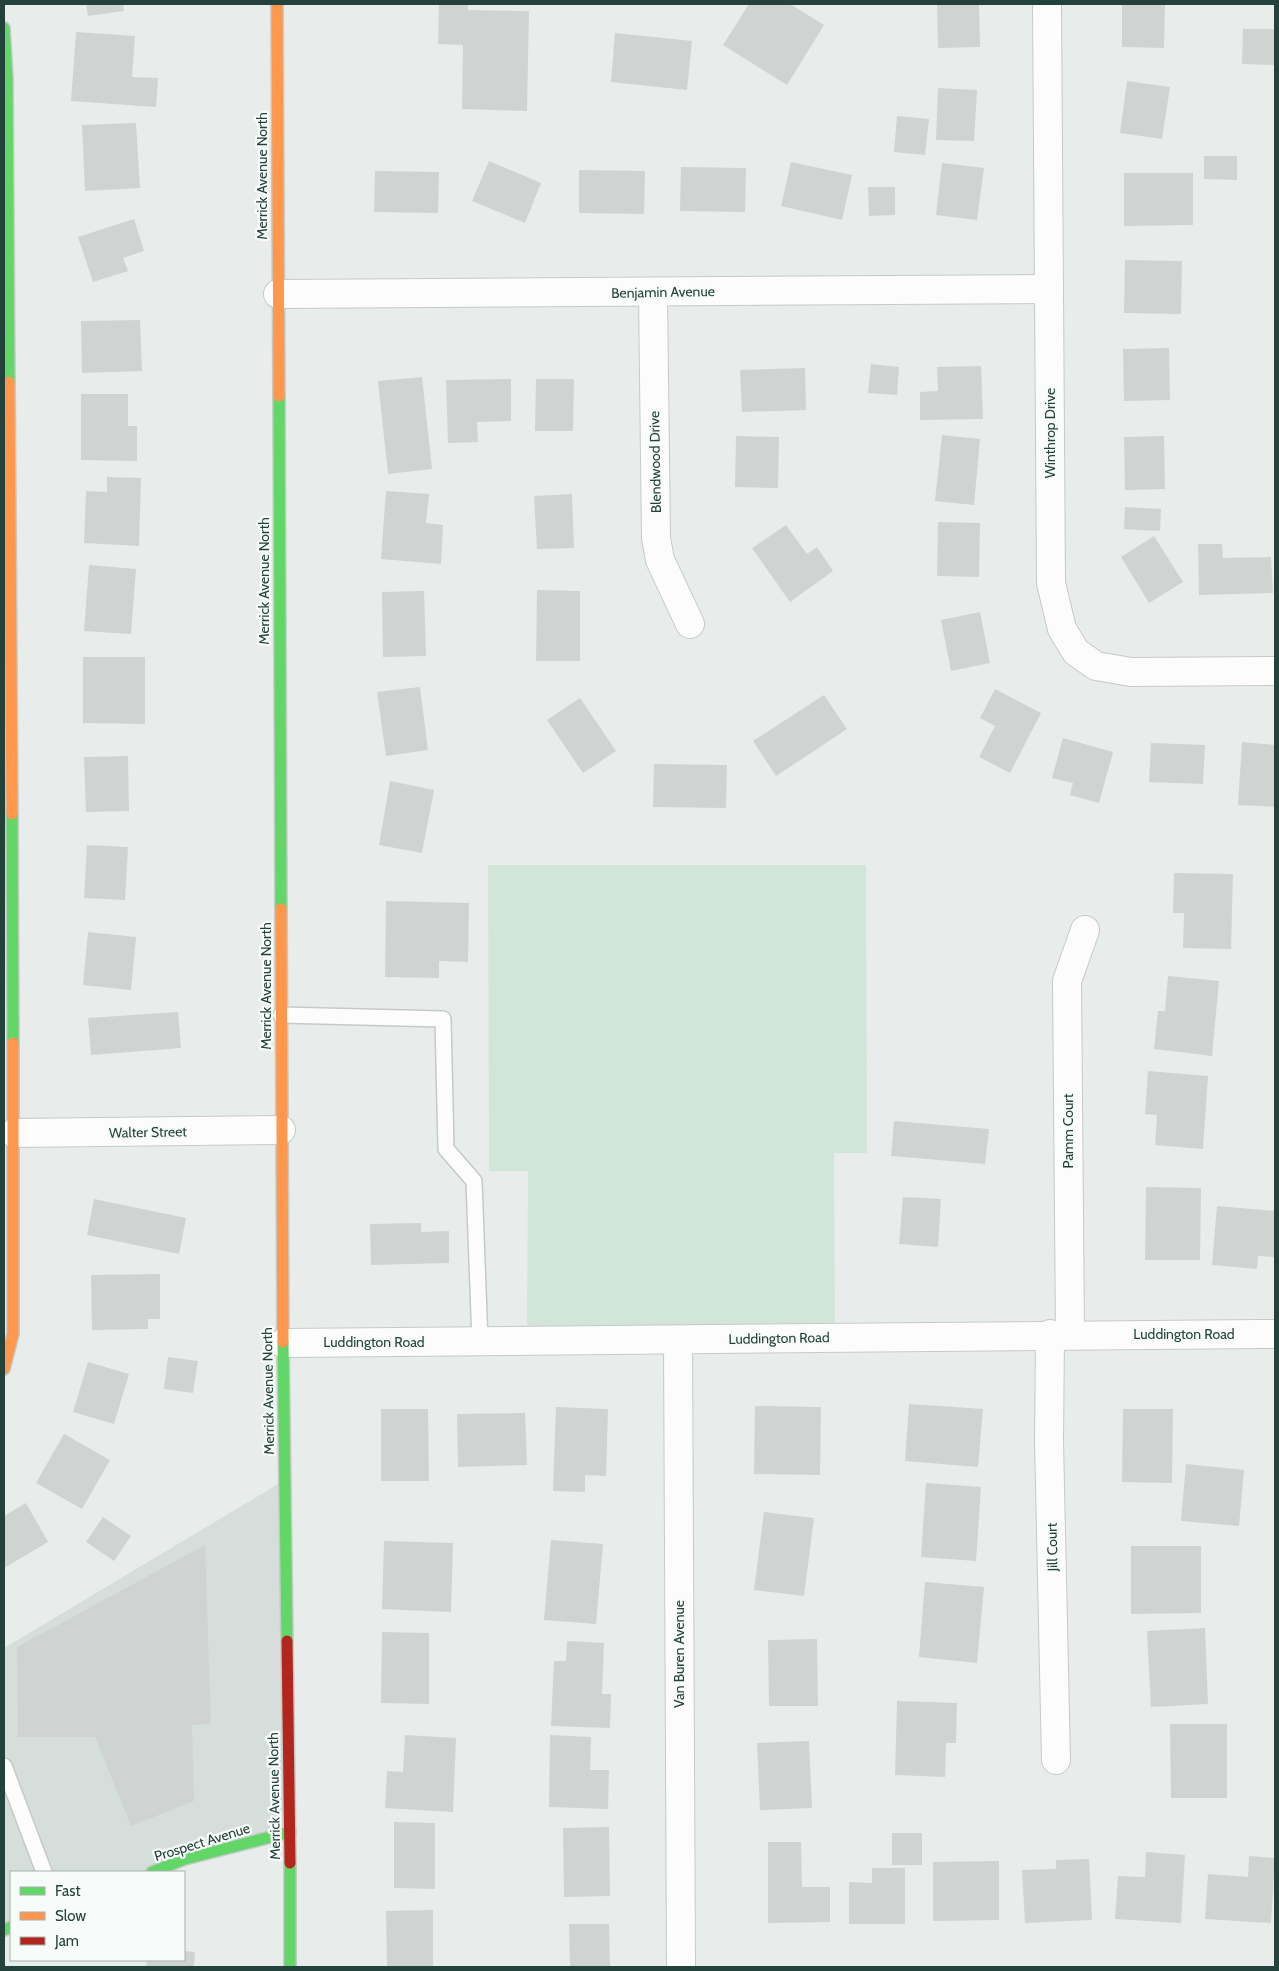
<svg xmlns="http://www.w3.org/2000/svg" width="1279" height="1971" font-family="Cabin,sans-serif">
  <style>
    .built { fill: #d6dedb }
    .green { fill: #d1e6d9 }
    .building { fill: #cfd4d2 }
    .lines { fill: none; stroke-linecap: round; stroke-linejoin: round }
    .lane-casing { stroke: #c5cac8; stroke-width: 18 }
    .street-casing { stroke: #c5cac8; stroke-width: 30 }
    .fast-casing { stroke: #c3cbc8; stroke-width: 14 }
    .slow-casing { stroke: #c3cbc8; stroke-width: 14 }
    .jam-casing { stroke: #c3cbc8; stroke-width: 14 }
    .lane { stroke: #fcfcfc; stroke-width: 15 }
    .street { stroke: #fcfcfc; stroke-width: 28 }
    .fast { stroke: #63d668; stroke-width: 11 }
    .slow { stroke: #ff974d; stroke-width: 11 }
    .jam { stroke: #b3261e; stroke-width: 11 }
    .labels { text-anchor: middle; dominant-baseline: central; stroke-width: 4.5; stroke-linejoin: round; paint-order: stroke }
    .street-label { font-size: 14px; fill: #24423c; stroke: #f7fbf9 }
  </style>
  <rect width="100%" height="100%" fill="#e8edeb"/>
  <path class="built" d="M285 1480 290 1832 152 1872H11V1927L4 1930V1648Z"/>
  <path class="green" d="M488 865H866L867 1153H834L835 1337 527 1341 528 1171H489Z"/>
  <g class="building">
    <path d="M86 4H123L124 11 88 16Z"/>
    <path d="M439 4H468V10L529 11 527 111 462 109 463 45 438 44Z"/>
    <path d="M749 4H790L824 25 787 85 723 45Z"/>
    <path d="M937 4H979L980 47 938 48Z"/>
    <path d="M1122 4H1165L1164 48 1122 47Z"/>
    <path d="M1243 29H1275V65L1242 64Z"/>
    <path d="M76 32 135 36 132 77 158 78 156 107 71 101Z"/>
    <path d="M615 33 692 41 687 90 611 82Z"/>
    <path d="M1127 81 1170 87 1162 139 1120 133Z"/>
    <path d="M938 88 977 90 974 141 936 140Z"/>
    <path d="M897 116 929 119 925 155 894 152Z"/>
    <path d="M136 123 140 188 85 191 82 125Z"/>
    <path d="M1204 156H1237V180L1204 179Z"/>
    <path d="M489 161 541 183 525 223 472 201Z"/>
    <path d="M791 162 852 175 842 220 781 206Z"/>
    <path d="M942 163 984 168 977 220 936 215Z"/>
    <path d="M681 167 746 168 745 212 680 211Z"/>
    <path d="M579 170 645 171 644 214 579 213Z"/>
    <path d="M375 171 439 172 438 213 374 212Z"/>
    <path d="M1124 173H1193V225L1124 226Z"/>
    <path d="M868 187H895V215L869 216Z"/>
    <path d="M134 219 144 251 123 258 128 271 93 282 78 237Z"/>
    <path d="M1125 260 1182 261 1181 314 1124 313Z"/>
    <path d="M140 320 142 371 82 373 81 321Z"/>
    <path d="M1169 348 1170 400 1124 401 1123 349Z"/>
    <path d="M871 364 899 367 897 395 868 393Z"/>
    <path d="M981 366 983 419 920 420V392L938 391 937 367Z"/>
    <path d="M805 368 806 410 742 412 740 370Z"/>
    <path d="M422 377 432 469 388 474 378 381Z"/>
    <path d="M511 379V421L477 422 478 442 448 443 446 380Z"/>
    <path d="M536 379H574L573 431H535Z"/>
    <path d="M81 394H128V426H137V461L81 460Z"/>
    <path d="M942 435 980 439 974 505 935 501Z"/>
    <path d="M736 436 779 437 778 488 735 487Z"/>
    <path d="M1164 436 1165 489 1125 490 1124 437Z"/>
    <path d="M107 477 141 478 139 546 84 543 86 491 107 492Z"/>
    <path d="M386 491 429 494 426 523 443 525 441 564 381 559Z"/>
    <path d="M572 494 574 548 537 549 534 496Z"/>
    <path d="M1125 507 1161 509 1160 531 1124 529Z"/>
    <path d="M938 522 980 523 979 577 937 576Z"/>
    <path d="M786 525 807 554 817 547 833 571 790 602 752 548Z"/>
    <path d="M1154 536 1183 582 1149 603 1121 557Z"/>
    <path d="M1198 544H1222L1223 558 1271 557 1273 593 1199 595Z"/>
    <path d="M89 565 136 569 131 634 84 631Z"/>
    <path d="M537 590 580 591V661H536Z"/>
    <path d="M424 591 426 656 383 657 382 592Z"/>
    <path d="M980 612 990 663 951 671 941 620Z"/>
    <path d="M83 657H145V724L83 723Z"/>
    <path d="M420 687 428 750 386 756 377 692Z"/>
    <path d="M995 689 1041 713 1010 773 979 757 995 726 980 718Z"/>
    <path d="M824 695 847 729 776 776 753 741Z"/>
    <path d="M580 698 616 751 583 773 547 720Z"/>
    <path d="M1063 738 1113 752 1099 803 1070 795 1073 783 1052 778Z"/>
    <path d="M1242 742 1275 745V807L1238 805Z"/>
    <path d="M1151 743 1205 745 1203 784 1149 782Z"/>
    <path d="M128 756 129 811 86 812 84 757Z"/>
    <path d="M654 764 727 765 726 808 653 807Z"/>
    <path d="M390 781 434 790 422 853 379 845Z"/>
    <path d="M87 845 128 847 125 900 84 898Z"/>
    <path d="M1174 873 1233 874 1231 949 1183 948 1184 913H1173Z"/>
    <path d="M386 901 469 903 468 962 439 961V978L385 977Z"/>
    <path d="M88 932 136 937 131 990 83 985Z"/>
    <path d="M1168 976 1219 981 1212 1056 1154 1049 1158 1011H1165Z"/>
    <path d="M178 1012 181 1048 91 1055 88 1018Z"/>
    <path d="M1148 1071 1208 1076 1203 1149 1155 1145 1157 1115 1145 1114Z"/>
    <path d="M894 1121 989 1129 985 1164 891 1156Z"/>
    <path d="M1146 1187 1201 1188 1200 1260H1145Z"/>
    <path d="M903 1197 941 1199 938 1247 899 1244Z"/>
    <path d="M94 1199 186 1218 179 1254 87 1235Z"/>
    <path d="M1217 1206 1275 1211V1257L1258 1256 1257 1269 1212 1265Z"/>
    <path d="M421 1223V1232L449 1231V1263L371 1265 370 1224Z"/>
    <path d="M160 1274V1319H148V1329L92 1330 91 1275Z"/>
    <path d="M168 1357 198 1361 193 1393 164 1389Z"/>
    <path d="M88 1362 129 1374 114 1424 73 1412Z"/>
    <path d="M909 1404 983 1409 978 1467 905 1461Z"/>
    <path d="M755 1406 821 1407 820 1475 754 1474Z"/>
    <path d="M556 1407 608 1409 606 1476 585 1475V1492L553 1491Z"/>
    <path d="M381 1409H428L429 1481H381Z"/>
    <path d="M1123 1409H1173L1172 1483 1122 1482Z"/>
    <path d="M525 1413 527 1465 458 1467 457 1414Z"/>
    <path d="M64 1434 110 1460 82 1509 36 1483Z"/>
    <path d="M1186 1464 1244 1470 1239 1526 1181 1521Z"/>
    <path d="M926 1483 981 1487 976 1561 921 1557Z"/>
    <path d="M26 1503 48 1542 4 1568V1516Z"/>
    <path d="M764 1512 814 1518 804 1596 754 1590Z"/>
    <path d="M103 1517 131 1536 114 1561 86 1542Z"/>
    <path d="M551 1540 603 1544 596 1624 544 1620Z"/>
    <path d="M384 1541 453 1543 451 1612 382 1609Z"/>
    <path d="M205 1545 211 1724 192 1725 194 1801 131 1826 95 1737H18L17 1647Z"/>
    <path d="M1131 1546H1201V1613L1131 1614Z"/>
    <path d="M925 1582 984 1587 977 1663 919 1657Z"/>
    <path d="M1205 1628 1208 1704 1151 1707 1147 1631Z"/>
    <path d="M382 1632 429 1633V1704L381 1703Z"/>
    <path d="M817 1639 818 1706H769L768 1640Z"/>
    <path d="M567 1641 604 1643 602 1694H611L610 1728 551 1726 554 1661H566Z"/>
    <path d="M897 1701 957 1703 956 1743H946L945 1777 895 1775Z"/>
    <path d="M1170 1724H1227V1798H1171Z"/>
    <path d="M405 1735 456 1738 453 1812 385 1808 387 1771 403 1772Z"/>
    <path d="M550 1735 591 1737 590 1770H609L608 1809 549 1807Z"/>
    <path d="M809 1741 812 1808 760 1810 757 1743Z"/>
    <path d="M394 1822 435 1823V1889L394 1888Z"/>
    <path d="M609 1827 610 1896 564 1897 563 1828Z"/>
    <rect x="892" y="1833" width="30" height="32"/>
    <path d="M768 1842H801L802 1887H830V1922L768 1923Z"/>
    <path d="M1146 1852 1185 1855 1181 1923 1115 1919 1118 1876 1145 1877Z"/>
    <path d="M1249 1856 1275 1858 1271 1923 1205 1919 1208 1874 1248 1877Z"/>
    <path d="M1089 1859 1092 1920 1025 1923 1022 1870 1056 1869V1860Z"/>
    <path d="M999 1861V1920L933 1921V1862Z"/>
    <path d="M872 1868H905V1924H849V1882L872 1883Z"/>
    <path d="M433 1910V1967H387L386 1911Z"/>
    <path d="M569 1924H609L610 1967H570Z"/>
    <path d="M184 1951 195 1952 194 1967H146L147 1960H184Z"/>
  </g>
  <g class="lines">
    <g class="lane-casing">
      <g id="lane">
        <path d="M281 1015 443 1019 446 1149 474 1181 480 1342"/>
        <path d="M4 1766 44 1872"/>
      </g>
    </g>
    <g class="street-casing">
      <g id="street">
        <path d="M1047 4 1051 583 1062 629 1076 652 1096 666 1131 672 1275 671"/>
        <path d="M653 293 656 538 660 560 690 624"/>
        <path d="M278 294 1049 289"/>
        <path d="M14 1133 281 1130"/>
        <path d="M1050 1334 1049 1441 1056 1760"/>
        <path d="M1070 1334 1067 981 1085 930"/>
        <path d="M678 1340 681 1967"/>
        <path d="M283 1343C613 1341 944 1335 1275 1334"/>
      </g>
    </g>
    <g class="fast-casing">
      <g id="fast">
        <path d="M4 28 7 78 9 382"/>
        <path d="M279 396 281 909"/>
        <path d="M12 814 13 1043"/>
        <path d="M283 1342 287 1641"/>
        <path d="M290 1863V1967"/>
        <path d="M152 1872 185 1859 290 1832"/>
        <path d="M4 1930 11 1927"/>
      </g>
    </g>
    <g class="slow-casing">
      <g id="slow">
        <path d="M277 4 279 396"/>
        <path d="M9 382 12 814"/>
        <path d="M281 909 283 1342"/>
        <path d="M4 1369 13 1334V1043"/>
      </g>
    </g>
    <g class="jam-casing">
      <path id="jam" d="M287 1641 290 1863"/>
    </g>
    <use href="#lane" class="lane"/>
    <use href="#street" class="street"/>
    <use href="#fast" class="fast"/>
    <use href="#slow" class="slow"/>
    <use href="#jam" class="jam"/>
  </g>
  <g class="labels">
    <g class="street-label">
      <text transform="translate(262 176) rotate(-90)">Merrick Avenue North</text>
      <text transform="translate(663 292) rotate(-1)">Benjamin Avenue</text>
      <text transform="translate(1050 433) rotate(-90)">Winthrop Drive</text>
      <text transform="translate(655 462) rotate(-91)">Blendwood Drive</text>
      <text transform="translate(264 581) rotate(-90)">Merrick Avenue North</text>
      <text transform="translate(266 986) rotate(-90)">Merrick Avenue North</text>
      <text transform="translate(1068 1131) rotate(-90)">Pamm Court</text>
      <text transform="translate(148 1132) rotate(-1)">Walter Street</text>
      <text x="1184" y="1334">Luddington Road</text>
      <text transform="translate(779 1338) rotate(-1)">Luddington Road</text>
      <text x="374" y="1342">Luddington Road</text>
      <text transform="translate(268 1391) rotate(-91)">Merrick Avenue North</text>
      <text transform="translate(1052 1547) rotate(-91)">Jill Court</text>
      <text transform="translate(679 1654) rotate(-90)">Van Buren Avenue</text>
      <text transform="translate(274 1796) rotate(-91)">Merrick Avenue North</text>
      <text transform="translate(202 1842) rotate(-17)">Prospect Avenue</text>
    </g>
  </g>
  <rect width="1279" height="1971" fill="none" stroke="#24423c" stroke-width="10"/>
  <rect x="10" y="1871" width="175" height="90" fill="#f7fbf9" stroke="#a3b1ad"/>
  <rect x="20" y="1887" width="25" height="8" fill="#63d668" stroke="#a3b1ad"/>
  <text x="55" y="1896" font-size="15" fill="#24423c">Fast</text>
  <rect x="20" y="1912" width="25" height="8" fill="#ff974d" stroke="#a3b1ad"/>
  <text x="55" y="1921" font-size="15" fill="#24423c">Slow</text>
  <rect x="20" y="1937" width="25" height="8" fill="#b3261e" stroke="#a3b1ad"/>
  <text x="55" y="1946" font-size="15" fill="#24423c">Jam</text>
</svg>
